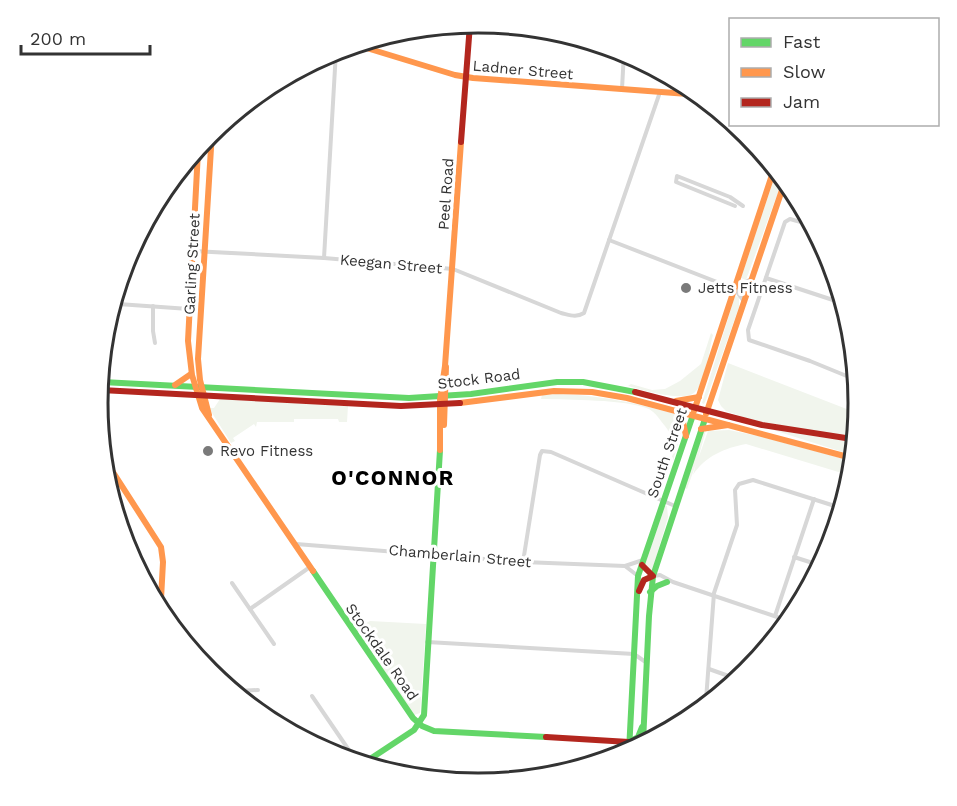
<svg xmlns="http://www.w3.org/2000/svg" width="957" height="806" font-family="'Work Sans',sans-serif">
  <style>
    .green { fill: #f1f5ed }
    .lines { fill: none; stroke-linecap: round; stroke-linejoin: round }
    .street { stroke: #d7d7d7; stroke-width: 4 }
    .fast { stroke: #63d668; stroke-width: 6 }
    .slow { stroke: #ff974d; stroke-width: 6 }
    .jam { stroke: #b3261e; stroke-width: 6 }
    .poi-dot { fill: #7a7a7a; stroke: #fff; stroke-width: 2 }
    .labels { text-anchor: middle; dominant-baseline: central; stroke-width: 6; stroke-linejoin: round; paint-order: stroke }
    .street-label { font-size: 15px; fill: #333; stroke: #fff }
    .poi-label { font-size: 15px; fill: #333; stroke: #fff; text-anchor: start }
    .district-label { font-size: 21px; font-weight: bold; letter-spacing: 1.5px; fill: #000; stroke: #fff }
    .rim { fill: none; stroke: #333; stroke-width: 3 }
  </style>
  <rect width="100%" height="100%" fill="#fff"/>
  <g class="green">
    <path d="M775 176 781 184 746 280 741 278Z"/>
    <path d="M735 296 739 297V307L706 400 704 404 702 403Z"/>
    <path d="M711 333 713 335C710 345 710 354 707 362 704 371 702 387 694 393 682 402 642 390 628 386L631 384 652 390 665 389 680 381 701 364Z"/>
    <path d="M728 363 857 413 852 437 792 428 746 418 726 411 721 406 718 400Z"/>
    <path d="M556 394C602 395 635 403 679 415L682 430 673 461 671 460C677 442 676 441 665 426 660 420 656 413 649 409 625 399 568 400 541 399L542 395Z"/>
    <path d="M220 399 348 406 347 422H339L338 419H294V422H257L256 427 254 424 233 438 235 441 231 443 212 413 210 408H214Z"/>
    <path d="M770 429 851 442 849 454Z"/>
    <path d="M706 430 698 459 708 431 729 430 758 436 848 460 845 474 746 444C725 448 705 456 693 475L696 464 687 489 684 488 703 433Z"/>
    <path d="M665 506H667L668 517 652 571 645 564Z"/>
    <path d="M370 621 426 624 420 713 414 715 412 712 357 631V628Z"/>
  </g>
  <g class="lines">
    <g class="street">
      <path d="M622 89 624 52"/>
      <path d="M735 206 676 182 677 176 730 197 743 206"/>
      <path d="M808 224 790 219 785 222 748 330 749 340 810 361 854 379"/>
      <path d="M609 240 735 289 743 300"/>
      <path d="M193 251 324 258 453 269 561 313C570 315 576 318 584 313L660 92"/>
      <path d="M324 258 336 51"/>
      <path d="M766 278 839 302"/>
      <path d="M735 289 751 279"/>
      <path d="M118 304 189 309"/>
      <path d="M119 304 120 294"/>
      <path d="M153 306V331L155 343"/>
      <path d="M367 479 438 483"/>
      <path d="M296 544 523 562 625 566 643 560"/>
      <path d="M794 557 819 565"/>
      <path d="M523 562 540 455 542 451 551 452 675 506"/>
      <path d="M625 566 638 576"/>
      <path d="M654 576 660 575 673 582 783 619"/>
      <path d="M232 583 274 644"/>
      <path d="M250 609 310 567"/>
      <path d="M775 616 814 499"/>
      <path d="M427 642 634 654 647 663"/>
      <path d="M198 656 199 657"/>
      <path d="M709 669 737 679"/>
      <path d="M238 691 258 690"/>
      <path d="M312 696 355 759"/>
      <path d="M706 700 714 593 737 525 735 490 739 484 753 480 838 507"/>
    </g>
    <g class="fast">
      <path d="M102 382 409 398 471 394 557 382H583L635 392"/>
      <path d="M313 571 413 718 422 726 434 731 546 737"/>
      <path d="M650 592 657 586 667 582"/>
      <path d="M629 742 638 737 642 727"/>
      <path d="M643 742 649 616 653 576 705 419"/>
      <path d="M629 751 638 576 693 415"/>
      <path d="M367 761 414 730 424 715 440 450"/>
    </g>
    <g class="slow">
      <path d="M360 46 455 75 473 78 688 94"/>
      <path d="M198 151 188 341 192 375 202 408 313 571"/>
      <path d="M175 385 191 374"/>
      <path d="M676 401 699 397"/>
      <path d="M460 403 554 391 592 392 627 398 848 457"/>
      <path d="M694 411 773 172"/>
      <path d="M681 412 686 436"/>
      <path d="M706 414 783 187"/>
      <path d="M209 415 200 380 198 359 212 132"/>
      <path d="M444 425 446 367"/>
      <path d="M701 429 728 425"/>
      <path d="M440 450V400L445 366 461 142"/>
      <path d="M111 469 161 547 163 562 161 599"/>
    </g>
    <g class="jam">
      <path d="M461 142 470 24"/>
      <path d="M101 390 401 406 460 403"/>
      <path d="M635 392 762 425 852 439"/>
      <path d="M639 591 644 580 653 576 642 565"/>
      <path d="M546 737 629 742 636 746"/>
    </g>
  </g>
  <g class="poi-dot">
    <circle cx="686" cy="288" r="6"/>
    <circle cx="208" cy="451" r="6"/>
  </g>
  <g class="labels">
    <g class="street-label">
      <text transform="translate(523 70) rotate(5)">Ladner Street</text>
      <text transform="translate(446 194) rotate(-86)">Peel Road</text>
      <text transform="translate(192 264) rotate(-87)">Garling Street</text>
      <text transform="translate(391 264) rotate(5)">Keegan Street</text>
      <text transform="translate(479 379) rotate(-7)">Stock Road</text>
      <text transform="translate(667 453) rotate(-71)">South Street</text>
      <text transform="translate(460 556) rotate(5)">Chamberlain Street</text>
      <text transform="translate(382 652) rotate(55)">Stockdale Road</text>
    </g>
    <g class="poi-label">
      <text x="698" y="288">Jetts Fitness</text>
      <text x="220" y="451">Revo Fitness</text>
    </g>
    <g class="district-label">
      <text x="393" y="477">O'CONNOR</text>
    </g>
  </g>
  <path d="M0 0H957V806H0ZM108 403a370 370 0 1 1 740 0a370 370 0 1 1-740 0Z" fill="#fff" fill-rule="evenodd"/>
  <path class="rim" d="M108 403a370 370 0 1 1 740 0a370 370 0 1 1-740 0Z"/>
  <rect x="729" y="18" width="210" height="108" fill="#ffffff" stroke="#adadad" stroke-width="1.5"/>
  <rect x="741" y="38" width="30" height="9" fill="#63d668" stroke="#adadad" stroke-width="1.5"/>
  <text x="783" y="48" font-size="18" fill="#333333">Fast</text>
  <rect x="741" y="68" width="30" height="9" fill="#ff974d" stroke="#adadad" stroke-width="1.5"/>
  <text x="783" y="78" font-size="18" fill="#333333">Slow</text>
  <rect x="741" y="98" width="30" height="9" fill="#b3261e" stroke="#adadad" stroke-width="1.5"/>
  <text x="783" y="108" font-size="18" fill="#333333">Jam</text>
  <path d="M21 45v9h129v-9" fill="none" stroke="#333333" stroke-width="3"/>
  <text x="30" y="45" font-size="18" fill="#333333" stroke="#ffffff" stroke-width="4.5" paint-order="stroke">200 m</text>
</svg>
